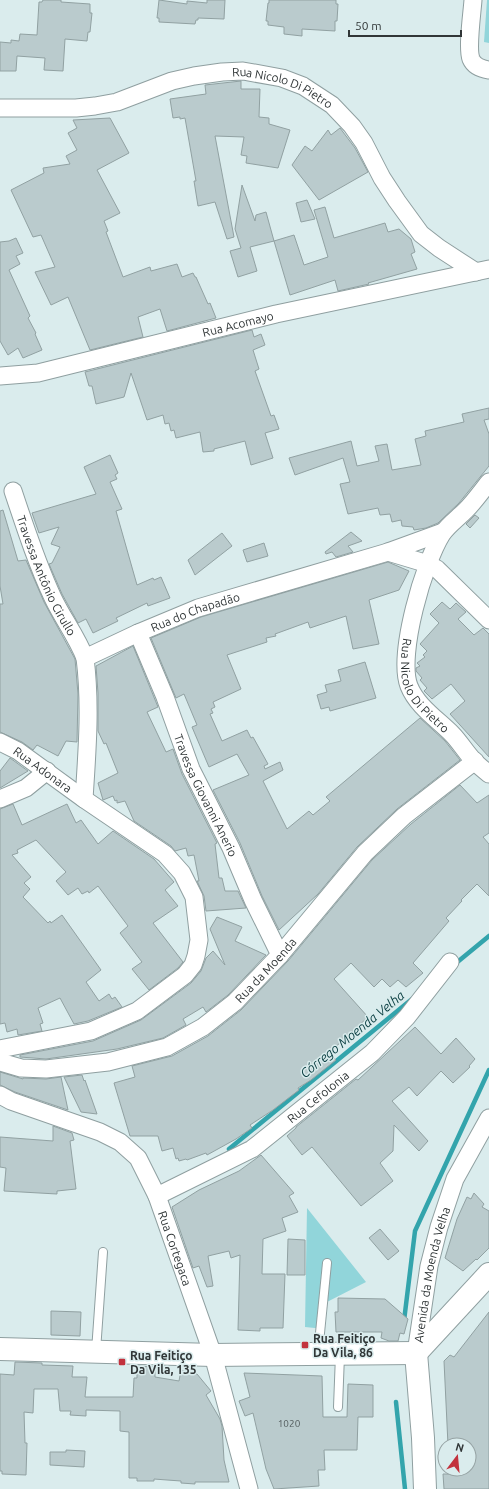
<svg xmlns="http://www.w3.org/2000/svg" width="489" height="1489" font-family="Ubuntu,sans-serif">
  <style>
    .green { fill: #91d5da }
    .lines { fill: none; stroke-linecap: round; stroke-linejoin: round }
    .stream { stroke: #33a4ac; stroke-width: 4.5 }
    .building { fill: #bacbcd; stroke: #91a1a2 }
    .lane-casing { stroke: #8f9fa0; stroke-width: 10 }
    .street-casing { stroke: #8f9fa0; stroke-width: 19 }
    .secondary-casing { stroke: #8f9fa0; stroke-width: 24 }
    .lane { stroke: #fff; stroke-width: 8 }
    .street { stroke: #fff; stroke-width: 17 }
    .secondary { stroke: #fff; stroke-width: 22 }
    .poi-dot { fill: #c2323d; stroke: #daeced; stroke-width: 1.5 }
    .labels { text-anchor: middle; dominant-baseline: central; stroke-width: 3; stroke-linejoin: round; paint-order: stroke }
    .number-label { font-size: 10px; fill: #525b5c }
    .street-label { font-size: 12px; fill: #303637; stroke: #daeced }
    .poi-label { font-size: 12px; font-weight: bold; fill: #303637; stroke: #daeced; text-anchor: start }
    .water-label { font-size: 13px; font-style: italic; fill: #073c3f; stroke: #daeced }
  </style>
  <rect width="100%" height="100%" fill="#daeced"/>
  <g class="green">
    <path d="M487 0H489V43L484 42Z"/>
    <path d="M307 1208 366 1282 325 1303V1329L305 1327Z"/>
  </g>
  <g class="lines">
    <g class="stream">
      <path d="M455 964 489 936"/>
      <path d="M229 1149 412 999"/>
      <path d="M404 1321 415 1231 489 1070"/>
      <path d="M396 1402 405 1489"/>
    </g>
  </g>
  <g class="building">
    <path d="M43 0H61V2L90 4V13H92L90 32H88L87 41 65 39 63 71 44 70 45 58 17 56 16 71H0V42L11 43V40L19 41 20 34 37 35 39 2H42Z"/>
    <path d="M159 0 187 4V1L207 3V0H225L224 19 198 18V20H196L195 24 159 22V18H157Z"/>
    <path d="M269 0H336V4H338L337 21H335V31L302 29V36L284 34V27L268 25V21H266L268 3H269Z"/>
    <path d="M241 81V89H260L259 117 269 118V124L290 130 278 168 246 163 247 156 241 155 244 137 215 136 234 237 227 239 215 202 198 206 194 181H196L185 118 180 119V117L173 118 170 99 206 94 205 85Z"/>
    <path d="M110 118 129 153 97 170 120 213 104 221 108 231 106 232 123 277 150 267 151 271 177 264 182 277 193 273 195 277H196L208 304 210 303 216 318 167 331 160 309 138 317 143 337 90 350 68 297 51 305 35 272 55 267 41 235 33 237 11 190 44 173 43 168 70 164 66 156 77 150 68 133 77 128 73 120Z"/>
    <path d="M340 128 355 148 368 172 319 200 292 165 305 146 312 151 328 130 331 135Z"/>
    <path d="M242 185 255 221 256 215 266 212 274 241 250 247 257 271 238 277 230 251 241 248 235 229Z"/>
    <path d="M307 200 315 219 301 222 296 203Z"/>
    <path d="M325 207 334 238 385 223 388 232 399 229 411 239 415 252 411 254 417 269 368 283 369 284 338 291 335 280 290 295 274 241 294 235 304 265 328 257 314 210Z"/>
    <path d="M16 238 23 253 16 256 20 264 9 270 30 316 28 318 36 333 35 334 42 350 23 358 18 348 8 355 0 341V242L9 241Z"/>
    <path d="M252 330 254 337 261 334 265 345 253 350 259 369 255 371 271 416 274 415 279 429 265 433 273 458 251 465 245 441 214 449V451L203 452 200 432 176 438 174 430 171 431 169 423 165 424 163 415 147 420 131 373 124 397 96 404 92 386H89L85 372Z"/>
    <path d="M489 408V419L484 420 489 434V466L459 503 438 523 426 528 414 530 413 527 402 526 401 520 392 522 390 514 380 515 378 508 348 514 340 484 350 482 343 458 295 475 289 458 351 441 357 466 379 461 375 446 387 444 392 470 421 465 415 439 426 436 425 431 464 422 462 414Z"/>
    <path d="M110 455 118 473 115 475 117 479 110 482 122 509 116 511 137 585 153 578 154 580 161 577 170 598 148 606 147 603 116 618 118 621 93 633 86 619 78 623 62 594 49 564 52 563 60 547 51 544 59 527 39 533 32 513 96 494 84 467Z"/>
    <path d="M3 510 18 561 26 560 44 602 75 659 78 694 77 742 66 741 58 756 37 745 33 750 22 742 0 732V604H3L0 586V511Z"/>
    <path d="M475 515 479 518 470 528 466 524Z"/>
    <path d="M351 532 362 541 348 546 353 552 336 557 332 552 326 554 325 552Z"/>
    <path d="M222 533 232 546 195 575 188 560Z"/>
    <path d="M264 543 268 556 247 562 243 550Z"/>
    <path d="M388 562 409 571 399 590 369 600 379 644 353 649 346 616 310 628 308 622 275 634 276 636 266 638 267 642 227 655 241 689 213 702 215 707 211 709 213 713 210 714 222 741 247 730 251 738 253 737 268 764 264 766 265 769 280 762 283 770 263 781 287 829 309 811 313 815 330 801 326 797 420 718 445 741 460 760 397 809 357 847 318 894 279 930 262 896 240 843 213 790 249 775 237 754 209 767 192 727 197 725 184 694 176 698 151 638 201 617Z"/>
    <path d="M442 602 450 609 456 603 466 612 458 619 474 635 483 628 489 634V757L450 714 465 701 451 684 432 699 424 691 427 688 420 680 422 678 416 671V668L420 666 417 663 425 657 423 655 427 651 420 644 439 623 430 614Z"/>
    <path d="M133 646 158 707 147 712 166 752 173 749 182 774 217 843 215 844 219 878H222L225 891H238L246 908 206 911 204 896 197 881H199L194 855 188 856 186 848 175 851 171 846 134 821 125 801 117 803V800L115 801 113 796 103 800 98 783 118 773 106 743 104 744 98 731V693L96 666Z"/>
    <path d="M365 662 376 698 330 711 329 707 321 709 317 695 327 692 325 685 341 681 338 670Z"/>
    <path d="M10 758 28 771 0 788V771Z"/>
    <path d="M460 785 477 803 489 795V833L483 837 489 844V896L477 884 461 900 462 901 446 918 449 921 413 963 423 973 406 987 398 980 390 987 382 979 374 987 351 963 334 979 368 1017 329 1053 336 1060 311 1080 298 1088 299 1090 273 1110 250 1125 252 1128 236 1139 207 1155 206 1153 187 1160 186 1159 179 1161 178 1158 176 1159 173 1148 162 1151 158 1136H130L114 1083 135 1077 132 1066 172 1056 208 1036 241 1010 288 961 372 860 411 824Z"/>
    <path d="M13 804 22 825 67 804 76 823 81 820 98 844 113 831 154 859 174 882 165 890 178 906 153 923 183 962 178 968 149 990 132 969 142 962 120 933 128 926 98 886 89 893 88 891 82 894 78 888 68 895 56 881 66 872 36 840 17 850 18 853 12 855 31 877 24 883 30 889 23 897 48 923 50 921 51 923 62 915 101 970 86 982 99 1001 109 994 112 999 115 997 122 1007 88 1021 74 1024 60 998 38 1008 43 1023 40 1024 42 1031 18 1035 17 1029 7 1032 5 1023 0 1024V809Z"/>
    <path d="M217 917 242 927 235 941 266 955 228 995 206 1012 203 1007 183 1019 186 1025 163 1038 117 1049 46 1059 20 1057V1055L93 1041 141 1020 191 983 201 971 206 958 213 951 225 965 210 929Z"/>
    <path d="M415 1027 441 1054 456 1038 475 1059 469 1066 470 1067 453 1083 441 1071 417 1096 409 1087 392 1101 428 1141 419 1151 394 1125 393 1151 380 1163 393 1181 361 1206 312 1147 302 1155 287 1136 296 1128V1127L356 1079 358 1080Z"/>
    <path d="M0 1072 23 1079V1078L46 1079 61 1077 68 1110 15 1092 0 1085Z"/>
    <path d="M82 1075 84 1081 85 1080 97 1114 81 1112 64 1077Z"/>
    <path d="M53 1126 72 1133 74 1140 70 1141 76 1189 57 1191V1194L4 1191 6 1168 0 1167V1137L53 1141Z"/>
    <path d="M261 1155 294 1193 289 1196 298 1212 282 1218 286 1231 263 1239 262 1274H285L283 1328H260V1331L238 1330 240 1255 231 1258 229 1251 208 1256 213 1286 207 1287 199 1266 193 1268 172 1207 199 1190 239 1171Z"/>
    <path d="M474 1193 484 1204 482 1207 489 1211V1248L477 1260 476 1259 463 1271 445 1258 457 1219 467 1197 471 1199Z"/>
    <path d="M380 1229 399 1251 388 1260 369 1238Z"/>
    <path d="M288 1239 305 1240V1275H287Z"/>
    <path d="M338 1298 385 1299 408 1319 404 1334 400 1333 398 1341H389L381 1338 382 1332H336L335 1312H338Z"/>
    <path d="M51 1311 81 1312 80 1336 51 1335Z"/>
    <path d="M489 1312V1489H444L443 1474H449V1469H469V1445H448L444 1361 450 1355 454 1357Z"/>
    <path d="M15 1362 42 1363V1365L73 1366 72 1377H87L85 1397H133L134 1378H137V1366L155 1367V1377L179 1381 181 1370 197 1374 211 1391 206 1395 220 1419 222 1426 224 1460 229 1482H195V1484L181 1483V1481L167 1480 154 1479V1481H137V1478H129V1432L120 1431V1411L86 1410V1416L70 1415 71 1411H60L58 1389H34L33 1413 24 1412 25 1443H27L26 1475 2 1474V1471H0V1374L14 1375Z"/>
    <path d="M244 1373 322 1376 323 1417H347L348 1384 373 1385V1417H358L357 1450H324L325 1470H318L319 1486 274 1489 266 1469 253 1413 245 1416 239 1401 250 1397Z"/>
    <path d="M66 1450 85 1451 84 1467 50 1465V1452H66Z"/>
  </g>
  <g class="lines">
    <g class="lane-casing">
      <g id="lane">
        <path d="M96 1351 103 1252"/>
        <path d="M318 1353 327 1263"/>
        <path d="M338 1407 340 1355"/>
      </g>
    </g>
    <g class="street-casing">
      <g id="street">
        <path d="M473 0C472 14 467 48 471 59 474 66 482 69 489 70"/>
        <path id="s1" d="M0 108H76L95 106 117 102 172 81 194 76 222 72 243 71 282 78 303 86 332 105 352 126 364 143 382 178 397 201 421 234 439 248 476 272"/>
        <path id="s2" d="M0 376 38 373 276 314 489 269"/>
        <path id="s3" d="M489 482C481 492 474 502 466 510 458 518 448 525 442 534 424 562 397 655 409 686 417 706 437 719 452 734 460 742 466 753 475 762 479 766 484 770 489 774"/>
        <path id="s4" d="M13 491C25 527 37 564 53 598 63 619 77 637 85 658"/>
        <path d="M388 552 428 564 437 569 489 620"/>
        <path id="s5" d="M138 633 165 697 191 769 231 848 253 900 280 955"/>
        <path id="s6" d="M0 742 18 751 84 799 165 854 182 873 194 897 199 940 196 956 193 965 185 975 137 1011 91 1031 0 1049"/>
        <path d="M0 799 26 788 47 771"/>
        <path id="s7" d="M84 799C87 753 91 705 85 658L138 633 198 608 388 552 443 532"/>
        <path id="s8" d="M0 1062 21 1068 46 1069 108 1062 167 1047 203 1027 235 1002 280 955 365 853 404 816 475 761"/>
        <path id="s9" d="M0 1095 11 1101 100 1132 120 1142 138 1158 157 1196 213 1355 249 1489"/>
        <path id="s10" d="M157 1196 252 1149 372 1053 407 1017 450 962"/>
        <path id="s11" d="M416 1353 429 1266 439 1227 455 1179 489 1118"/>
      </g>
    </g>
    <g class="secondary-casing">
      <g id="secondary">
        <path d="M0 1349 213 1355 416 1353"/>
        <path d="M416 1353 423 1438 425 1489"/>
        <path d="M416 1353 489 1274"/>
      </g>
    </g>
    <use href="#lane" class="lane"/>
    <use href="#street" class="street"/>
    <use href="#secondary" class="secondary"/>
  </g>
  <g class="poi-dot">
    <rect x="301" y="1341" width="8" height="8" rx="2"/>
    <rect x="118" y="1358" width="8" height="8" rx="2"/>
  </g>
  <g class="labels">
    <g class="number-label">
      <text x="289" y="1423">1020</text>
    </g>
    <g class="street-label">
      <text stroke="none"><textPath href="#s1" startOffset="291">Rua Nicolo Di Pietro</textPath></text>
      <text stroke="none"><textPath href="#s2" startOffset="244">Rua Acomayo</textPath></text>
      <text stroke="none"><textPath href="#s4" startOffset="91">Travessa Antônio Cirullo</textPath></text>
      <text stroke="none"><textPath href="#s7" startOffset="261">Rua do Chapadão</textPath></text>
      <text stroke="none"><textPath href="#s3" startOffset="234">Rua Nicolo Di Pietro</textPath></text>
      <text stroke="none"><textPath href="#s6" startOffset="51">Rua Adonara</textPath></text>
      <text stroke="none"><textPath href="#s5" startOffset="176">Travessa Giovanni Anerio</textPath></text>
      <text stroke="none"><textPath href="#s8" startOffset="296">Rua da Moenda</textPath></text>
      <text stroke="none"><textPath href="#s10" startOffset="190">Rua Cefolonia</textPath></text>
      <text stroke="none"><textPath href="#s9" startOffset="251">Rua Cortegaca</textPath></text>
      <text stroke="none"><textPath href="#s11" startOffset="80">Avenida da Moenda Velha</textPath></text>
    </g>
    <g class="poi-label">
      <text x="313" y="1338">Rua Feitiço<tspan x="313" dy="14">Da Vila, 86</tspan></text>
      <text x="130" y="1355">Rua Feitiço<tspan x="130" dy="14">Da Vila, 135</tspan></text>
    </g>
    <g class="water-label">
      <text transform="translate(352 1034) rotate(-39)">Córrego Moenda Velha</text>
    </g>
  </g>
  <g transform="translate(457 1457) rotate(16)"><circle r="19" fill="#daeced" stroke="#96a3a4"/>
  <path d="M0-3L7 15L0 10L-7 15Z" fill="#c2323d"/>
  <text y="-6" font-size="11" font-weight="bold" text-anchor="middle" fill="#303637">N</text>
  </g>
  <path d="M349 30v6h112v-6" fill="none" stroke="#303637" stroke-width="2"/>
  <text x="355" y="30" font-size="12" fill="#303637" stroke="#daeced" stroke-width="3" paint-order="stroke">50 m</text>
</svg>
